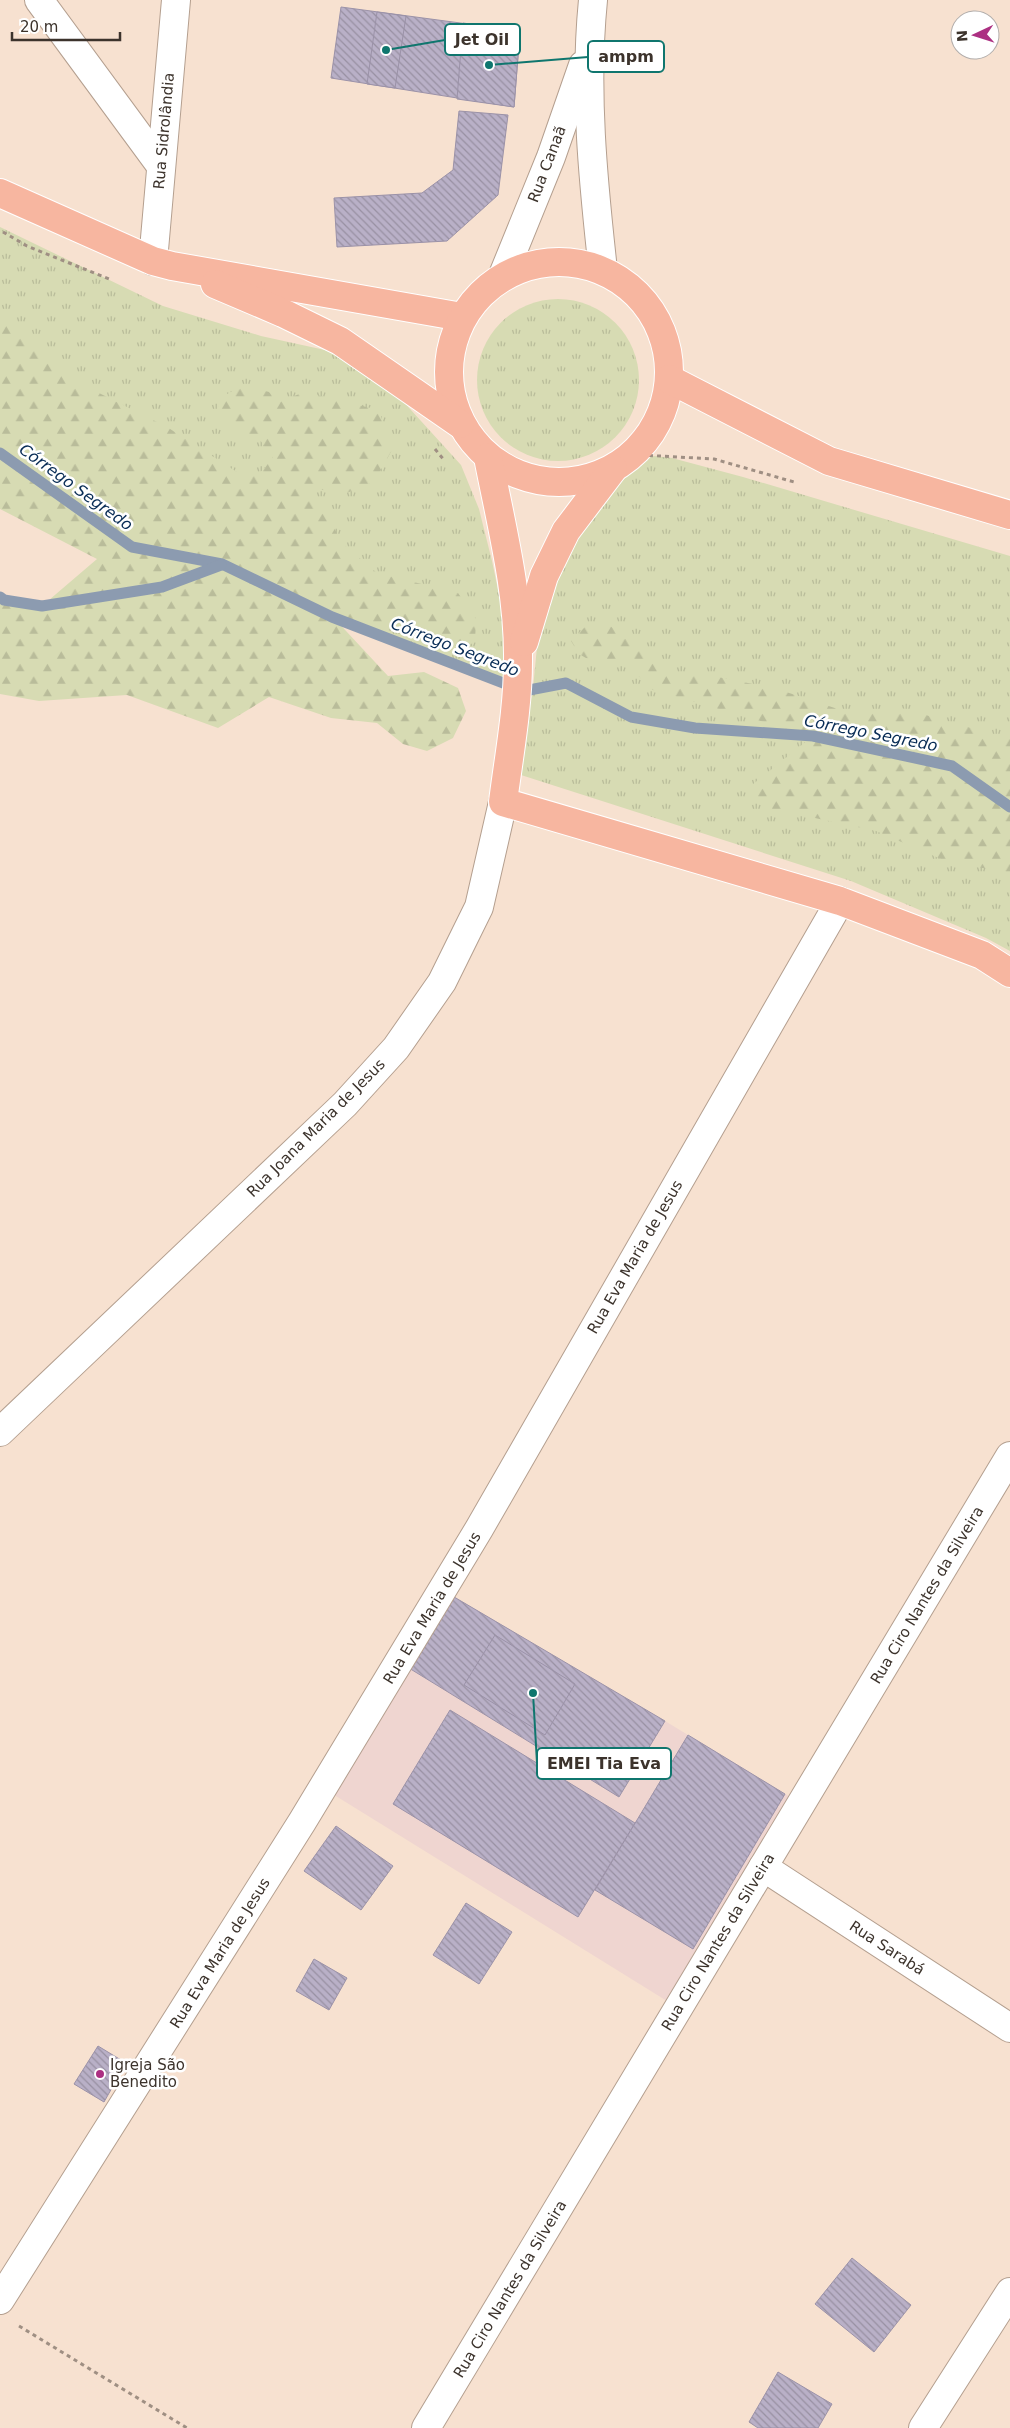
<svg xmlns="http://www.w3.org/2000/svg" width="1010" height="2428" font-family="'DejaVu Sans',sans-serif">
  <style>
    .education { fill: #efd5d0 }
    .grass { fill: url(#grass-tufts) }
    .forest { fill: url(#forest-firs) }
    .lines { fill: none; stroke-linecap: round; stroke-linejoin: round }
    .stream { stroke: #8c9bb0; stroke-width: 11 }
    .building { fill: url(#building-back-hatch); stroke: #9b92a8 }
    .minor-casing { stroke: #b49f8f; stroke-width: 30 }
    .major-casing { stroke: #fff; stroke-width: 30 }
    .path { stroke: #9f8f83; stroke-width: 3; stroke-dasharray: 4 4; stroke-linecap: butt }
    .minor { stroke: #fff; stroke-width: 28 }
    .major { stroke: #f7b6a0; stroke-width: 28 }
    .poi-dot { fill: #ac3082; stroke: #fff; stroke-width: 2 }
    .labels { text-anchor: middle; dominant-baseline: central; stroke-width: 5; stroke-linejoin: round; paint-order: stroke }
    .street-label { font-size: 15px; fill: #3c332c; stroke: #fff }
    .poi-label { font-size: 15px; fill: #3c332c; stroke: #fff; text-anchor: start }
    .water-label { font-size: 16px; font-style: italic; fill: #082c55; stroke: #fff }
    .leader { fill: none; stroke: #0f766e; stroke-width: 2 }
    .callout-dot { fill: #0f766e; stroke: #fff; stroke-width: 2 }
    .callout { fill: #fff; stroke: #0f766e; stroke-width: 2 }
    .callout-label { font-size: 16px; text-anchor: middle; font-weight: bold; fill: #3c332c }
  </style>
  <defs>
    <pattern id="grass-tufts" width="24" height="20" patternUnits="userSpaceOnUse" patternTransform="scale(1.25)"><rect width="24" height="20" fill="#d7dbb3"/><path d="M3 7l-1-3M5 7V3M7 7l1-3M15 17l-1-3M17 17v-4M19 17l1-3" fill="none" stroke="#b9bc9a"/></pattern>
    <pattern id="forest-firs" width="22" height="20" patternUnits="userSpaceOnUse" patternTransform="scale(1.25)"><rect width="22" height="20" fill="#d7dbb3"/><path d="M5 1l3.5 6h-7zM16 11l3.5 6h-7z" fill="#b9bc9a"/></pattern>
    <pattern id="building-back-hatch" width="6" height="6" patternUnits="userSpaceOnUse" patternTransform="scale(1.25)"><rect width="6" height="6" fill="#b9b0c7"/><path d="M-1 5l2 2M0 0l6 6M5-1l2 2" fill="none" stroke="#9890a2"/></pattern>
  </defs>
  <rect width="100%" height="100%" fill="#f7e1d0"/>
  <path class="education" d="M404 1665 619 1797 665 1721 795 1800 675 2006 331 1793Z"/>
  <g class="grass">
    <path d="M0 227 163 306 261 336 325 350 381 377 461 465 479 509 492 561 510 647 511 683 332 617 0 453Z"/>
    <circle cx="558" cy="380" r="81"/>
    <path d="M654 456 672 458 743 477 1010 556V951L986 938 851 881 521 775 525 732 533 688 541 606 586 517 635 462Z"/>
  </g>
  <g class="forest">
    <path d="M0 319 75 381 167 427 240 474 260 473 273 458 260 440 247 442 216 416 220 398 243 385 269 392 280 402 304 392 379 410 392 450 374 482 344 494 313 488 342 543 377 573 458 593 476 619 475 642 463 648 333 617 388 676 424 672 458 688 466 711 453 738 427 751 403 744 377 723 331 718 269 697 218 728 127 695 39 701 0 694V597L5 600 42 606 97 559 0 509Z"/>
    <path d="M588 624H608L670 675 703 674 777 689 856 715 901 708 1010 739V880L987 869 941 859 876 831 768 808 747 789 813 736 653 690 625 663 586 658 579 654 571 641Z"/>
  </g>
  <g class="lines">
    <g class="stream">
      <path d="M0 453 132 547 222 564 332 617 524 691 566 683 631 717 695 728 813 736 952 766 1010 807"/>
      <path d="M0 597 4 600 42 606 162 587 221 565"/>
    </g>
  </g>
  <g class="building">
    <path d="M341 7 520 31 514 107 331 78Z"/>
    <path d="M377 12 406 16 395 88 367 84Z"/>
    <path d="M463 23 520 31 514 107 457 99Z"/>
    <path d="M459 111 508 115 498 195 447 241 337 247 334 198 422 193 453 170Z"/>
    <path d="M449 1594 665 1721 619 1797 404 1665Z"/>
    <path d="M495 1635 575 1684 545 1735 464 1685Z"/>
    <path d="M450 1710 635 1823 578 1917 393 1804Z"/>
    <path d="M688 1735 785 1794 693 1949 595 1890Z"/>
    <path d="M336 1826 393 1866 361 1910 304 1871Z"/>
    <path d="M466 1903 512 1932 479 1984 433 1955Z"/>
    <path d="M314 1959 347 1978 329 2010 296 1991Z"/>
    <path d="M98 2046 126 2063 104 2102 74 2084Z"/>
    <path d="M852 2258 911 2305 874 2352 815 2304Z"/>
    <path d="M778 2372 832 2404 818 2428H758L749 2422Z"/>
  </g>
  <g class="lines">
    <g class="minor-casing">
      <g id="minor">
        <path d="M39 0 161 166"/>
        <path d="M593 0C584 90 593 180 603 270"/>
        <path d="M153 261 176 0"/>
        <path d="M503 275 551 157 583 65"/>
        <path d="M0 1432 345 1104 396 1048 442 982 479 907 503 802"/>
        <path d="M763 1867 1010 2028"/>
        <path d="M0 2300 302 1822 479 1529 840 901"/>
        <path d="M426 2428 1010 1456"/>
        <path d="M923 2428 1010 2292"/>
      </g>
    </g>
    <g class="major-casing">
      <g id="major">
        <path d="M0 193 153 261 172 266 462 317"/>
        <circle cx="559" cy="372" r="110"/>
        <path d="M215 284 283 313 340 341 460 424"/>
        <path d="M669 379 829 461 1010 515"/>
        <path d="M488 457C501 524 519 593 518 661 518 708 509 755 503 802L840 901 982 955 1010 973"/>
        <path d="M524 642 544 576 566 531 613 469"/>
      </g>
    </g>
    <g class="path">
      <path d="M3 232 27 246 109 279"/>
      <path d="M435 449 444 460"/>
      <path d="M641 455 714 459 794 482"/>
      <path d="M19 2326 187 2428"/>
    </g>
    <use href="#minor" class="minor"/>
    <use href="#major" class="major"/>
  </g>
  <circle class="poi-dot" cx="100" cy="2074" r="5"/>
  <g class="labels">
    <g class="street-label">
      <text transform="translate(164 131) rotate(-85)">Rua Sidrolândia</text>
      <text transform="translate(547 164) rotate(-69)">Rua Canaã</text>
      <text transform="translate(316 1128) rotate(-45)">Rua Joana Maria de Jesus</text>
      <text transform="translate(635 1257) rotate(-60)">Rua Eva Maria de Jesus</text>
      <text transform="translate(927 1595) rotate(-59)">Rua Ciro Nantes da Silveira</text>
      <text transform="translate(432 1608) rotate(-59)">Rua Eva Maria de Jesus</text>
      <text transform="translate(718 1942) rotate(-59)">Rua Ciro Nantes da Silveira</text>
      <text transform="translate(887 1948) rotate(33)">Rua Sarabá</text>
      <text transform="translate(220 1953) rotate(-58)">Rua Eva Maria de Jesus</text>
      <text transform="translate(510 2289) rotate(-59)">Rua Ciro Nantes da Silveira</text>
    </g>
    <g class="poi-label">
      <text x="110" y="2065">Igreja São<tspan x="110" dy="17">Benedito</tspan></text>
    </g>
    <g class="water-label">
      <text transform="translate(76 487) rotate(36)">Córrego Segredo</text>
      <text transform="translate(455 647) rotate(21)">Córrego Segredo</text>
      <text transform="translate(871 733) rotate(11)">Córrego Segredo</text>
    </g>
  </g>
  <path class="leader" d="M386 50L445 40M489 65L588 57M533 1693L537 1763"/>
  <g class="callout-dot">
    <circle cx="386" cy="50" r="5"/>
    <circle cx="489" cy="65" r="5"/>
    <circle cx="533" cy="1693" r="5"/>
  </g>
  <g class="callout">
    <rect x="445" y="24" width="75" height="31" rx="5"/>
    <rect x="588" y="41" width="76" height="31" rx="5"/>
    <rect x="537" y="1748" width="134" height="31" rx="5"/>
  </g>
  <g class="callout-label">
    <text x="482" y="45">Jet Oil</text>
    <text x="626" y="62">ampm</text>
    <text x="604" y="1769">EMEI Tia Eva</text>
  </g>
  <g transform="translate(975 35) rotate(266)"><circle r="24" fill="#ffffff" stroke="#b1adab"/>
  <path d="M0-4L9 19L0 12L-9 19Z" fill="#ac3082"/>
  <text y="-8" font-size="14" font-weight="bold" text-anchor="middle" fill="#3c332c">N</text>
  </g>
  <path d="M12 32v8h108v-8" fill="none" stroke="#3c332c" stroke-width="2.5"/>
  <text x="20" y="32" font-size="15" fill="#3c332c" stroke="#ffffff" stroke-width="4" paint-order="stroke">20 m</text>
</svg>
